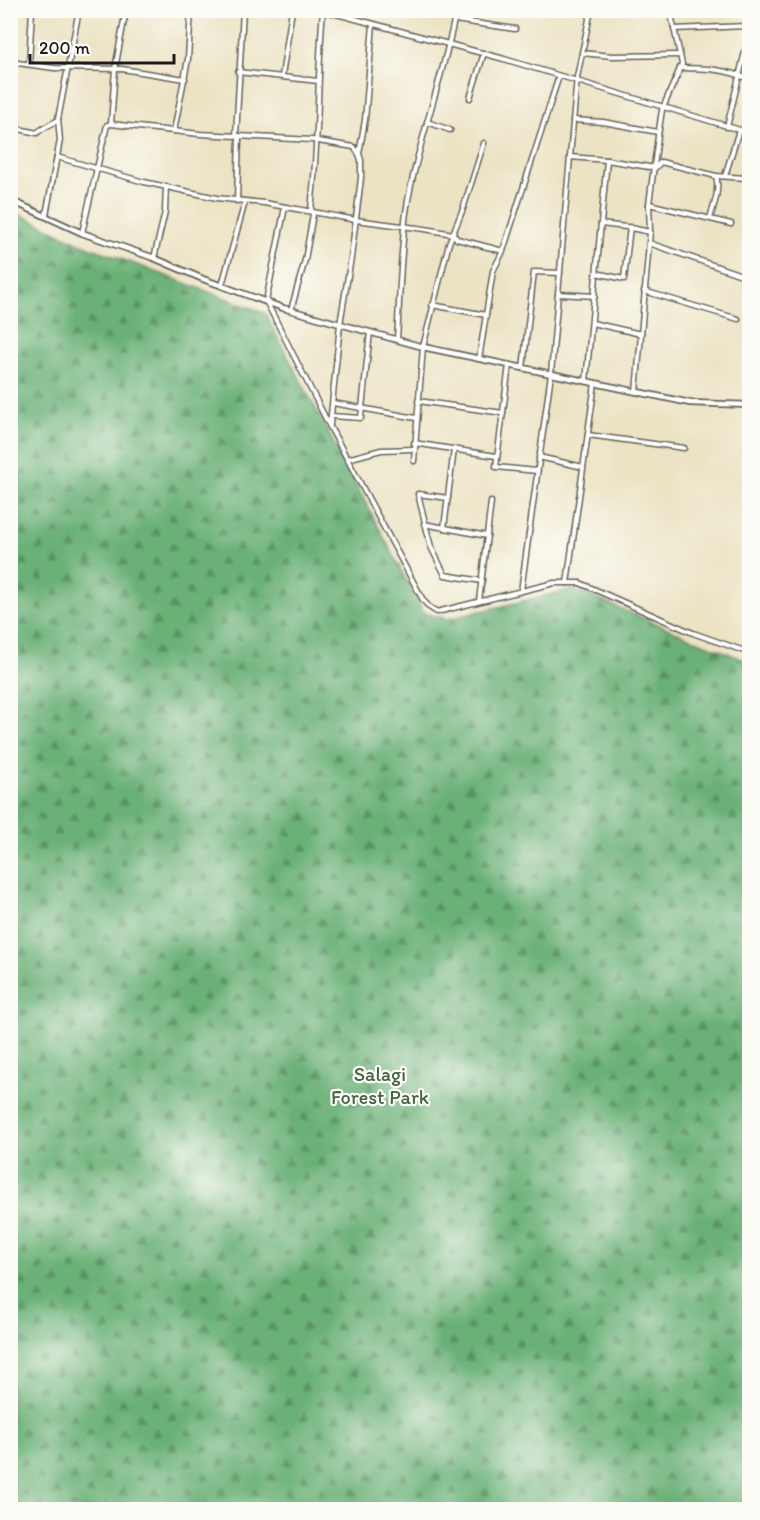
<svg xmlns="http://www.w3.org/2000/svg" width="760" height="1520" font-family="Itim,sans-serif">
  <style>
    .forest { fill: url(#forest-firs); stroke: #44664a; stroke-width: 1.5 }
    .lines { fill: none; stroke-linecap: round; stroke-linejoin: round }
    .minor-casing { stroke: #656257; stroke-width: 7 }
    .tertiary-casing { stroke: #656257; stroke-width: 8 }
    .minor { stroke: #fff; stroke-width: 4 }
    .tertiary { stroke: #fff; stroke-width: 4.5 }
    .labels { text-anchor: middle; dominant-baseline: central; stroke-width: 4.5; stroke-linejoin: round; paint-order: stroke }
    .park-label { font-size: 20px; fill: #466348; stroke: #fdfcf7 }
  </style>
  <defs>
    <pattern id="forest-firs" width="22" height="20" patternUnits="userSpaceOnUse" patternTransform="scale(1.5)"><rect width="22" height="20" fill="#6bb177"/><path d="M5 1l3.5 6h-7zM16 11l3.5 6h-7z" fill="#578f61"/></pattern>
  </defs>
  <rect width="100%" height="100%" fill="#fdfcf7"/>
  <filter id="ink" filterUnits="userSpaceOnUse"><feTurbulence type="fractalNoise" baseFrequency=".0167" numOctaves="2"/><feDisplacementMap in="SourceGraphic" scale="12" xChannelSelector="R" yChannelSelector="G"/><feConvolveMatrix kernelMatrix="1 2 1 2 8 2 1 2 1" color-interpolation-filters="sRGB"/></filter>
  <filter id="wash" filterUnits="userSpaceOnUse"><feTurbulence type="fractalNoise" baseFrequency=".008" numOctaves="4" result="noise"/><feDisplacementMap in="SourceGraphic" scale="24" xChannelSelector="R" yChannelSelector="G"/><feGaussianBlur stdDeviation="1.35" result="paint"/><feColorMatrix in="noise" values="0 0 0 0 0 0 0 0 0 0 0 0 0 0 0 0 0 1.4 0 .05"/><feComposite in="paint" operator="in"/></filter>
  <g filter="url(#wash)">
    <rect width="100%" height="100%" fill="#ece3c4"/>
    <path class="forest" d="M11 210 79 243 265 313 424 613 448 619 573 589 749 662V1509H11Z"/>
  </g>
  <g filter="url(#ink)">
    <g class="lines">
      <g class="minor-casing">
        <g id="minor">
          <path d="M322 10 504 59 750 133"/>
          <path d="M566 10 590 12"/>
          <path d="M642 10 648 14 670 12"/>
          <path d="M455 20 515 29"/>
          <path d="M674 29 747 26"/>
          <path d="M582 53 612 56 680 55"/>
          <path d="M10 62 54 68 122 69 185 79"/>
          <path d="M29 64 32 10"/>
          <path d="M680 68C704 68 728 69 750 80"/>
          <path d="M238 72 318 81"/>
          <path d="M282 76 292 10"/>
          <path d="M470 98 484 53"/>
          <path d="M573 120 603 122 658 132"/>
          <path d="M427 122 450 130"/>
          <path d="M111 124 200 134 312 140 354 147 358 153"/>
          <path d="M10 127 37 133C43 127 51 125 58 120"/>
          <path d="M727 127 747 43 748 10"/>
          <path d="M174 131 188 59 191 10"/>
          <path d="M236 136 243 10"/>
          <path d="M57 157 144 182 217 198 264 203 356 220 425 229 453 234 457 239 503 251"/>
          <path d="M570 157 607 160 655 168 661 162 716 176 747 178"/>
          <path d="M725 176 739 130"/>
          <path d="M237 201 239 137"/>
          <path d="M649 204 731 224"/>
          <path d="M285 207 266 301 330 427 423 600 429 607 437 612 554 583H580L693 633 750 653"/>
          <path d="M46 215 60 140 58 119 79 10"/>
          <path d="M710 218C714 205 720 190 716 176"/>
          <path d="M601 224 626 227 650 232"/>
          <path d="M82 233 107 125 111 124 115 69 126 10"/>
          <path d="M649 243 750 278"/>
          <path d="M154 258 165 212 166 186"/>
          <path d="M596 273 624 279 630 227"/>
          <path d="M222 285 245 202"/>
          <path d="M644 291 738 319"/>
          <path d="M558 294 595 296"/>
          <path d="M432 305 486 315"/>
          <path d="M291 310 305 260 313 214 311 209C319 143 317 77 323 10"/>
          <path d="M592 323 641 334"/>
          <path d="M397 339C400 295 400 250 407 206 418 140 444 77 456 10"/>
          <path d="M479 359 493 271 503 251 559 76"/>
          <path d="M509 365 496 467 537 471"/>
          <path d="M523 368 534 272 560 273"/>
          <path d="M586 381 607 160"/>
          <path d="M636 392 650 232 649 204 658 136 662 110 682 64 670 10"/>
          <path d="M418 401 503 413"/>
          <path d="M333 403 416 418"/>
          <path d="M331 416 361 418 370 332"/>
          <path d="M330 425 340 324 351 258 361 178V160L359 154 365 120 373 24"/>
          <path d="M588 435 684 448"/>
          <path d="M414 443 496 456"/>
          <path d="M539 457 583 467"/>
          <path d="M347 459 381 450 414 449"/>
          <path d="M414 461 423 347 449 243 463 209 484 143"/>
          <path d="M448 498 418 494 431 547 445 575 482 581"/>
          <path d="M424 524 487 536"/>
          <path d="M444 528 454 449"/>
          <path d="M567 583 595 383"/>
          <path d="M521 591 551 374 577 77 591 10"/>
          <path d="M479 601 491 502"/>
        </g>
      </g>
      <g class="tertiary-casing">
        <path id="tertiary" d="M10 200 82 233 154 258 203 279 283 308 340 324 423 347 690 403 750 405"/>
      </g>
      <use href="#minor" class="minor"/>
      <use href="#tertiary" class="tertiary"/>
    </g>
  </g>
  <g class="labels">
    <g class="park-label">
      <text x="380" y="1074">Salagi<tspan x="380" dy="23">Forest Park</tspan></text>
    </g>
  </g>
  <rect width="760" height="1520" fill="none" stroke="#fdfcf7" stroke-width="36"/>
  <path d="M30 54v9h144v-9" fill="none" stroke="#1c1c1c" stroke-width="3"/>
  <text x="39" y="54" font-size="18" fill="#1c1c1c" stroke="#fdfcf7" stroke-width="4.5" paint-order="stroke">200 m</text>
</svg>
